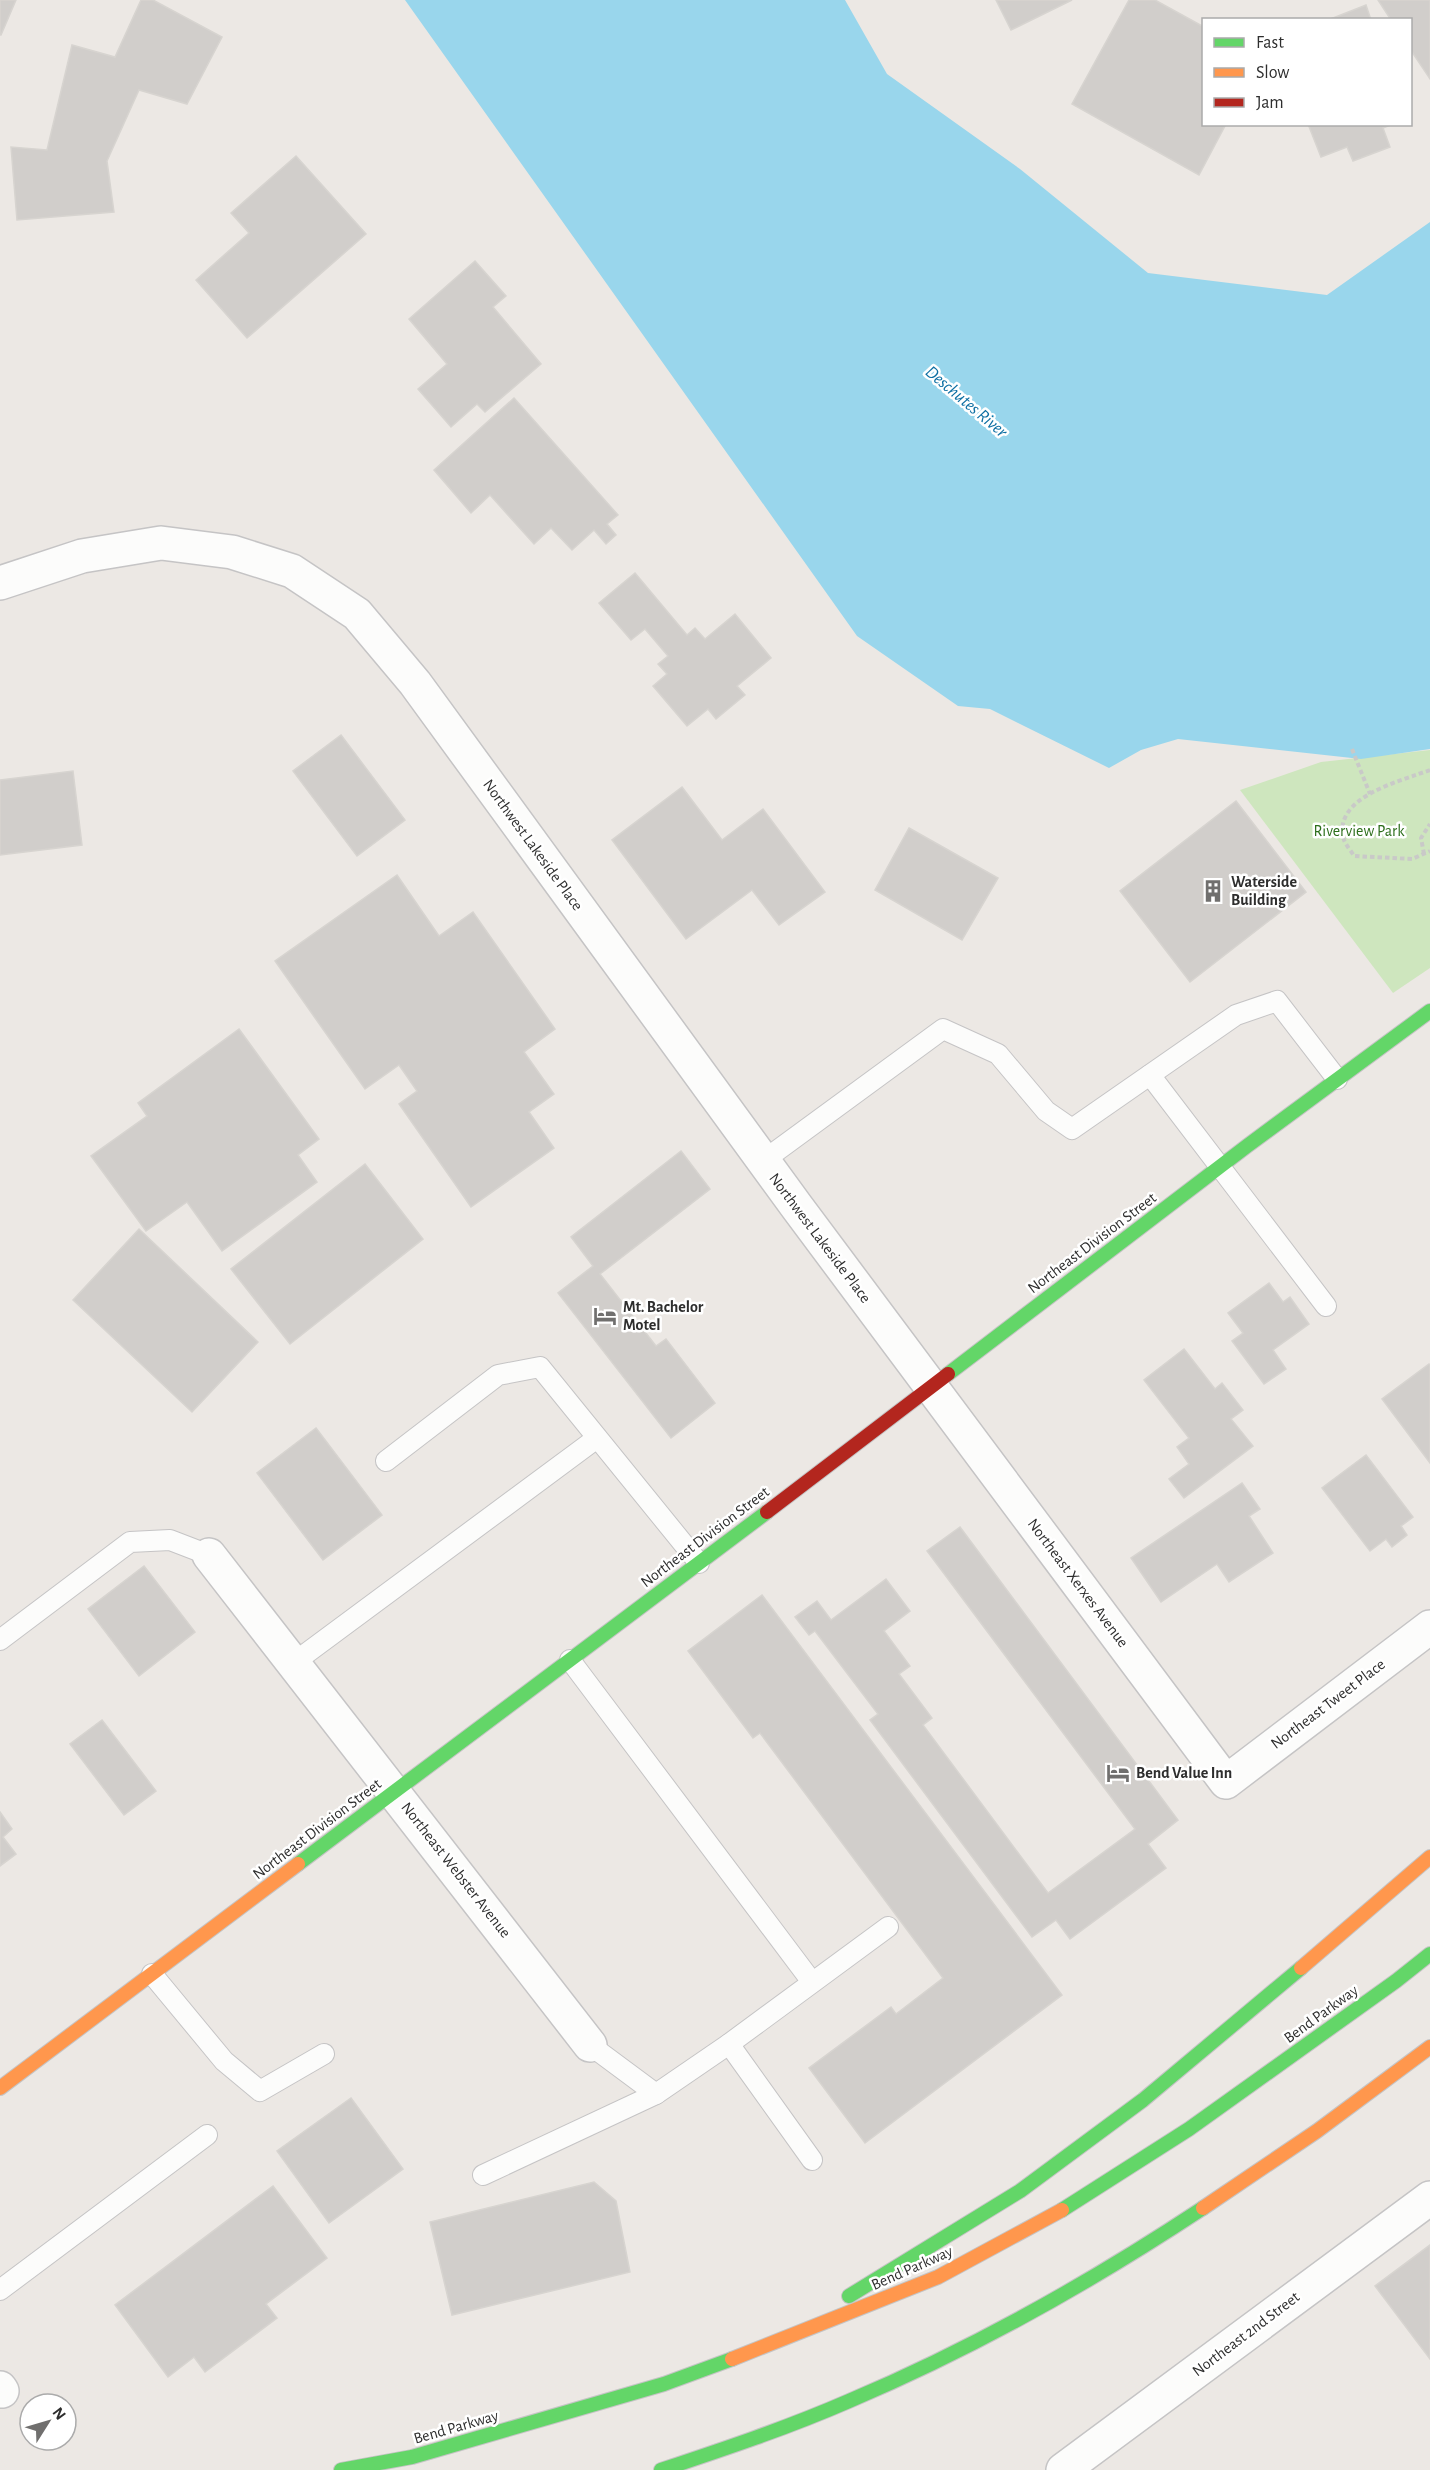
<svg xmlns="http://www.w3.org/2000/svg" width="1430" height="2470" font-family="'Alegreya Sans',sans-serif">
  <style>
    .green { fill: #cee6be }
    .water { fill: #99d6ec }
    .building { fill: #d1cecb; stroke: #d7d4d0; stroke-width: 1.5 }
    .lines { fill: none; stroke-linecap: round; stroke-linejoin: round }
    .lane-casing { stroke: #c5c4c5; stroke-width: 22 }
    .street-casing { stroke: #c5c4c5; stroke-width: 36 }
    .fast-casing { stroke: #c5c4c5; stroke-width: 16 }
    .slow-casing { stroke: #c5c4c5; stroke-width: 16 }
    .jam-casing { stroke: #c5c4c5; stroke-width: 16 }
    .path { stroke: #c9c9c8; stroke-width: 4; stroke-dasharray: 4.5 3; stroke-linecap: butt }
    .lane { stroke: #fcfcfb; stroke-width: 20 }
    .street { stroke: #fcfcfb; stroke-width: 33 }
    .fast { stroke: #63d668; stroke-width: 14 }
    .slow { stroke: #ff974d; stroke-width: 14 }
    .jam { stroke: #b3261e; stroke-width: 14 }
    .labels { text-anchor: middle; dominant-baseline: central; stroke-width: 5; stroke-linejoin: round; paint-order: stroke }
    .park-label { font-size: 16px; fill: #2c6e1b; stroke: #fff }
    .street-label { font-size: 16px; fill: #2e2e2e; stroke: #fff }
    .poi-label { font-size: 16px; font-weight: bold; fill: #2e2e2e; stroke: #fff; text-anchor: start }
    .water-label { font-size: 18px; font-style: italic; fill: #0d6fa3; stroke: #fff }
  </style>
  <rect width="100%" height="100%" fill="#ece8e4"/>
  <path class="green" d="M1430 750V968L1393 993 1240 790 1321 762Z"/>
  <path class="water" d="M405 0H845L887 74 1020 169 1148 273 1327 295 1430 222V749L1361 759 1178 739 1141 750 1109 768 990 709 958 706 857 636Z"/>
  <g class="building">
    <path d="M0 0H16L1 35H0Z"/>
    <path d="M141 0H153L222 37 187 104 139 90 107 161 114 212 17 220 11 147 47 150 72 45 115 57Z"/>
    <path d="M996 0H1072L1011 30Z"/>
    <path d="M1129 0H1155L1204 27V124H1226L1199 175 1072 104Z"/>
    <path d="M1378 0H1430V79L1410 49V20H1391Z"/>
    <path d="M1366 5 1371 20H1328Z"/>
    <path d="M1308 124H1393L1383 128 1390 147 1353 161 1347 147 1321 157Z"/>
    <path d="M296 156 366 234 247 338 196 280 249 233 231 213Z"/>
    <path d="M475 261 506 296 493 307 541 364 485 412 477 404 451 427 418 389 447 364 409 319Z"/>
    <path d="M514 398 618 515 607 524 616 535 606 544 594 530 572 550 551 528 534 544 490 495 471 513 434 470Z"/>
    <path d="M635 573 687 635 695 628 705 639 735 614 771 658 737 686 745 695 716 719 708 709 687 726 653 686 667 674 658 664 668 656 645 629 631 640 599 603Z"/>
    <path d="M341 735 405 820 357 856 293 771Z"/>
    <path d="M73 771 82 845 0 855V780Z"/>
    <path d="M682 787 722 840 763 809 825 892 779 925 752 890 686 939 612 840Z"/>
    <path d="M1236 801 1306 892 1190 982 1120 891Z"/>
    <path d="M909 828 998 878 962 940 875 890Z"/>
    <path d="M397 875 439 936 473 912 555 1029 524 1052 554 1094 529 1112 554 1148 471 1207 399 1104 417 1091 399 1065 365 1089 275 961Z"/>
    <path d="M239 1029 319 1139 298 1155 317 1182 222 1251 187 1202 146 1231 91 1156 147 1116 138 1103Z"/>
    <path d="M681 1151 710 1189 600 1274 656 1346 666 1339 715 1403 671 1438 558 1293 593 1266 571 1237Z"/>
    <path d="M365 1164 423 1239 290 1344 231 1269Z"/>
    <path d="M139 1229 258 1342 192 1412 73 1300Z"/>
    <path d="M1269 1283 1283 1302 1290 1297 1309 1324 1273 1350 1286 1369 1264 1384 1232 1341 1243 1333 1228 1313Z"/>
    <path d="M1184 1349 1215 1389 1222 1383 1243 1410 1231 1419 1253 1446 1184 1498 1169 1479 1189 1464 1177 1447 1189 1438 1144 1380Z"/>
    <path d="M1429 1364 1430 1365V1463L1382 1399Z"/>
    <path d="M316 1428 382 1515 323 1560 257 1473Z"/>
    <path d="M1366 1455 1413 1517 1401 1526 1407 1535 1392 1547 1386 1539 1370 1551 1322 1488Z"/>
    <path d="M1242 1483 1260 1509 1249 1516 1273 1553 1229 1582 1217 1564 1161 1602 1131 1558Z"/>
    <path d="M960 1527 1178 1820 1148 1844 1166 1868 1070 1939 1056 1920 1032 1937 870 1720 878 1714 815 1631 809 1635 795 1617 817 1601 831 1620 886 1579 910 1611 884 1631 910 1666 899 1674 932 1718 923 1725 1048 1893 1135 1829 927 1551Z"/>
    <path d="M144 1566 195 1632 139 1676 88 1609Z"/>
    <path d="M762 1595 1062 1995 865 2143 809 2068 891 2007 896 2014 943 1978 760 1733 753 1738 688 1651Z"/>
    <path d="M102 1720 156 1791 124 1815 70 1744Z"/>
    <path d="M0 1812 12 1829 3 1837 16 1854 0 1866Z"/>
    <path d="M351 2098 403 2169 329 2223 277 2151Z"/>
    <path d="M594 2182 616 2201 630 2272 452 2315 430 2222Z"/>
    <path d="M273 2186 327 2258 266 2304 277 2318 205 2372 194 2357 168 2377 115 2305Z"/>
    <path d="M1430 2245V2359L1375 2286Z"/>
  </g>
  <g class="lines">
    <g class="lane-casing">
      <g id="lane">
        <path d="M1150 1075 1326 1306"/>
        <path d="M763 1161 943 1029 998 1054 1046 1111 1072 1129 1236 1015 1277 1001 1337 1079"/>
        <path d="M386 1461 498 1375 540 1367 699 1563"/>
        <path d="M0 1640 130 1542 170 1540 209 1555"/>
        <path d="M570 1660 812 1982"/>
        <path d="M292 1664 597 1438"/>
        <path d="M152 1974 224 2061 260 2091 324 2054"/>
        <path d="M590 2045 656 2094 729 2044"/>
        <path d="M812 2160 729 2044 888 1927"/>
        <path d="M483 2175 656 2094"/>
        <path d="M0 2290 207 2135"/>
      </g>
    </g>
    <g class="street-casing">
      <g id="street">
        <path d="M0 583 82 556 161 543 232 552 292 571 357 614 415 683 797 1207 1226 1782 1430 1627"/>
        <path d="M209 1555 590 2045"/>
        <path d="M0 2388 2 2391"/>
        <path d="M1063 2470 1430 2198"/>
      </g>
    </g>
    <g class="fast-casing">
      <g id="fast">
        <path d="M948 1374 1247 1146 1430 1011"/>
        <path d="M298 1864 767 1512"/>
        <path d="M1062 2210 1189 2129 1396 1981 1430 1954"/>
        <path d="M849 2296 1020 2191 1143 2100 1301 1968"/>
        <path d="M341 2470 412 2457 664 2384 732 2359"/>
        <path d="M661 2470C724 2449 787 2428 849 2401 972 2349 1091 2282 1203 2208"/>
      </g>
    </g>
    <g class="slow-casing">
      <g id="slow">
        <path d="M1301 1968 1430 1857"/>
        <path d="M0 2088 298 1864"/>
        <path d="M1203 2208 1317 2131 1430 2047"/>
        <path d="M732 2359 938 2277 1062 2210"/>
      </g>
    </g>
    <g class="jam-casing">
      <path id="jam" d="M767 1512 948 1374"/>
    </g>
    <g class="path">
      <path d="M1352 749 1370 794"/>
      <path d="M1430 770C1401 781 1331 797 1344 840 1346 845 1351 851 1354 856L1412 859 1430 851"/>
      <path d="M1424 854 1421 838 1430 824"/>
    </g>
    <use href="#lane" class="lane"/>
    <use href="#street" class="street"/>
    <use href="#fast" class="fast"/>
    <use href="#slow" class="slow"/>
    <use href="#jam" class="jam"/>
  </g>
  <defs>
    <g id="building-bare" transform="scale(1.8)"><path d="M-4-6H4V6H1V3H-1V6H-4ZM-2.5-4.3h1.7v1.8h-1.7ZM.8-4.3h1.7v1.8H.8ZM-2.5-1h1.7V.8h-1.7ZM.8-1h1.7V.8H.8Z" fill="#706f6e" stroke="#fff" stroke-width="2.5" paint-order="stroke"/></g>
    <g id="hotel-bare" transform="scale(1.8)"><path d="M-6-4.5h1.5V1H6V5H4.5V3h-9V5H-6ZM-4 0a1.8 1.8 0 1 1 3.6 0ZM.5 0V-2.5h3Q6-2.5 6 0Z" fill="#706f6e" stroke="#fff" stroke-width="2.5" paint-order="stroke"/></g>
  </defs>
  <g fill-rule="evenodd">
    <use href="#building-bare" x="1213" y="891"/>
    <use href="#hotel-bare" x="605" y="1316"/>
    <use href="#hotel-bare" x="1118" y="1773"/>
  </g>
  <g class="labels">
    <g class="park-label">
      <text x="1359" y="831">Riverview Park</text>
    </g>
    <g class="street-label">
      <text transform="translate(533 845) rotate(54)">Northwest Lakeside Place</text>
      <text transform="translate(820 1238) rotate(53)">Northwest Lakeside Place</text>
      <text transform="translate(1092 1243) rotate(-37)">Northeast Division Street</text>
      <text transform="translate(705 1537) rotate(-37)">Northeast Division Street</text>
      <text transform="translate(1078 1583) rotate(53)">Northeast Xerxes Avenue</text>
      <text transform="translate(1328 1704) rotate(-37)">Northeast Tweet Place</text>
      <text transform="translate(317 1829) rotate(-37)">Northeast Division Street</text>
      <text transform="translate(456 1870) rotate(52)">Northeast Webster Avenue</text>
      <text transform="translate(1321 2014) rotate(-36)">Bend Parkway</text>
      <text transform="translate(912 2268) rotate(-24)">Bend Parkway</text>
      <text transform="translate(1246 2334) rotate(-37)">Northeast 2nd Street</text>
      <text transform="translate(456 2427) rotate(-16)">Bend Parkway</text>
    </g>
    <g class="poi-label">
      <text x="1231" y="882">Waterside<tspan x="1231" dy="18">Building</tspan></text>
      <text x="623" y="1307">Mt. Bachelor<tspan x="623" dy="18">Motel</tspan></text>
      <text x="1136" y="1773">Bend Value Inn</text>
    </g>
    <g class="water-label">
      <text transform="translate(966 402) rotate(40)">Deschutes River</text>
    </g>
  </g>
  <rect x="1202" y="18" width="210" height="108" fill="#ffffff" stroke="#ababab" stroke-width="1.5"/>
  <rect x="1214" y="38" width="30" height="9" fill="#63d668" stroke="#ababab" stroke-width="1.5"/>
  <text x="1256" y="48" font-size="18" fill="#2e2e2e">Fast</text>
  <rect x="1214" y="68" width="30" height="9" fill="#ff974d" stroke="#ababab" stroke-width="1.5"/>
  <text x="1256" y="78" font-size="18" fill="#2e2e2e">Slow</text>
  <rect x="1214" y="98" width="30" height="9" fill="#b3261e" stroke="#ababab" stroke-width="1.5"/>
  <text x="1256" y="108" font-size="18" fill="#2e2e2e">Jam</text>
  <g transform="translate(48 2422) rotate(53)"><circle r="28" fill="#ffffff" stroke="#ababab" stroke-width="1.5"/>
  <path d="M0-4.5L10 22L0 15L-10 22Z" fill="#706f6e"/>
  <text y="-9" font-size="16" font-weight="bold" text-anchor="middle" fill="#2e2e2e">N</text>
  </g>
</svg>
